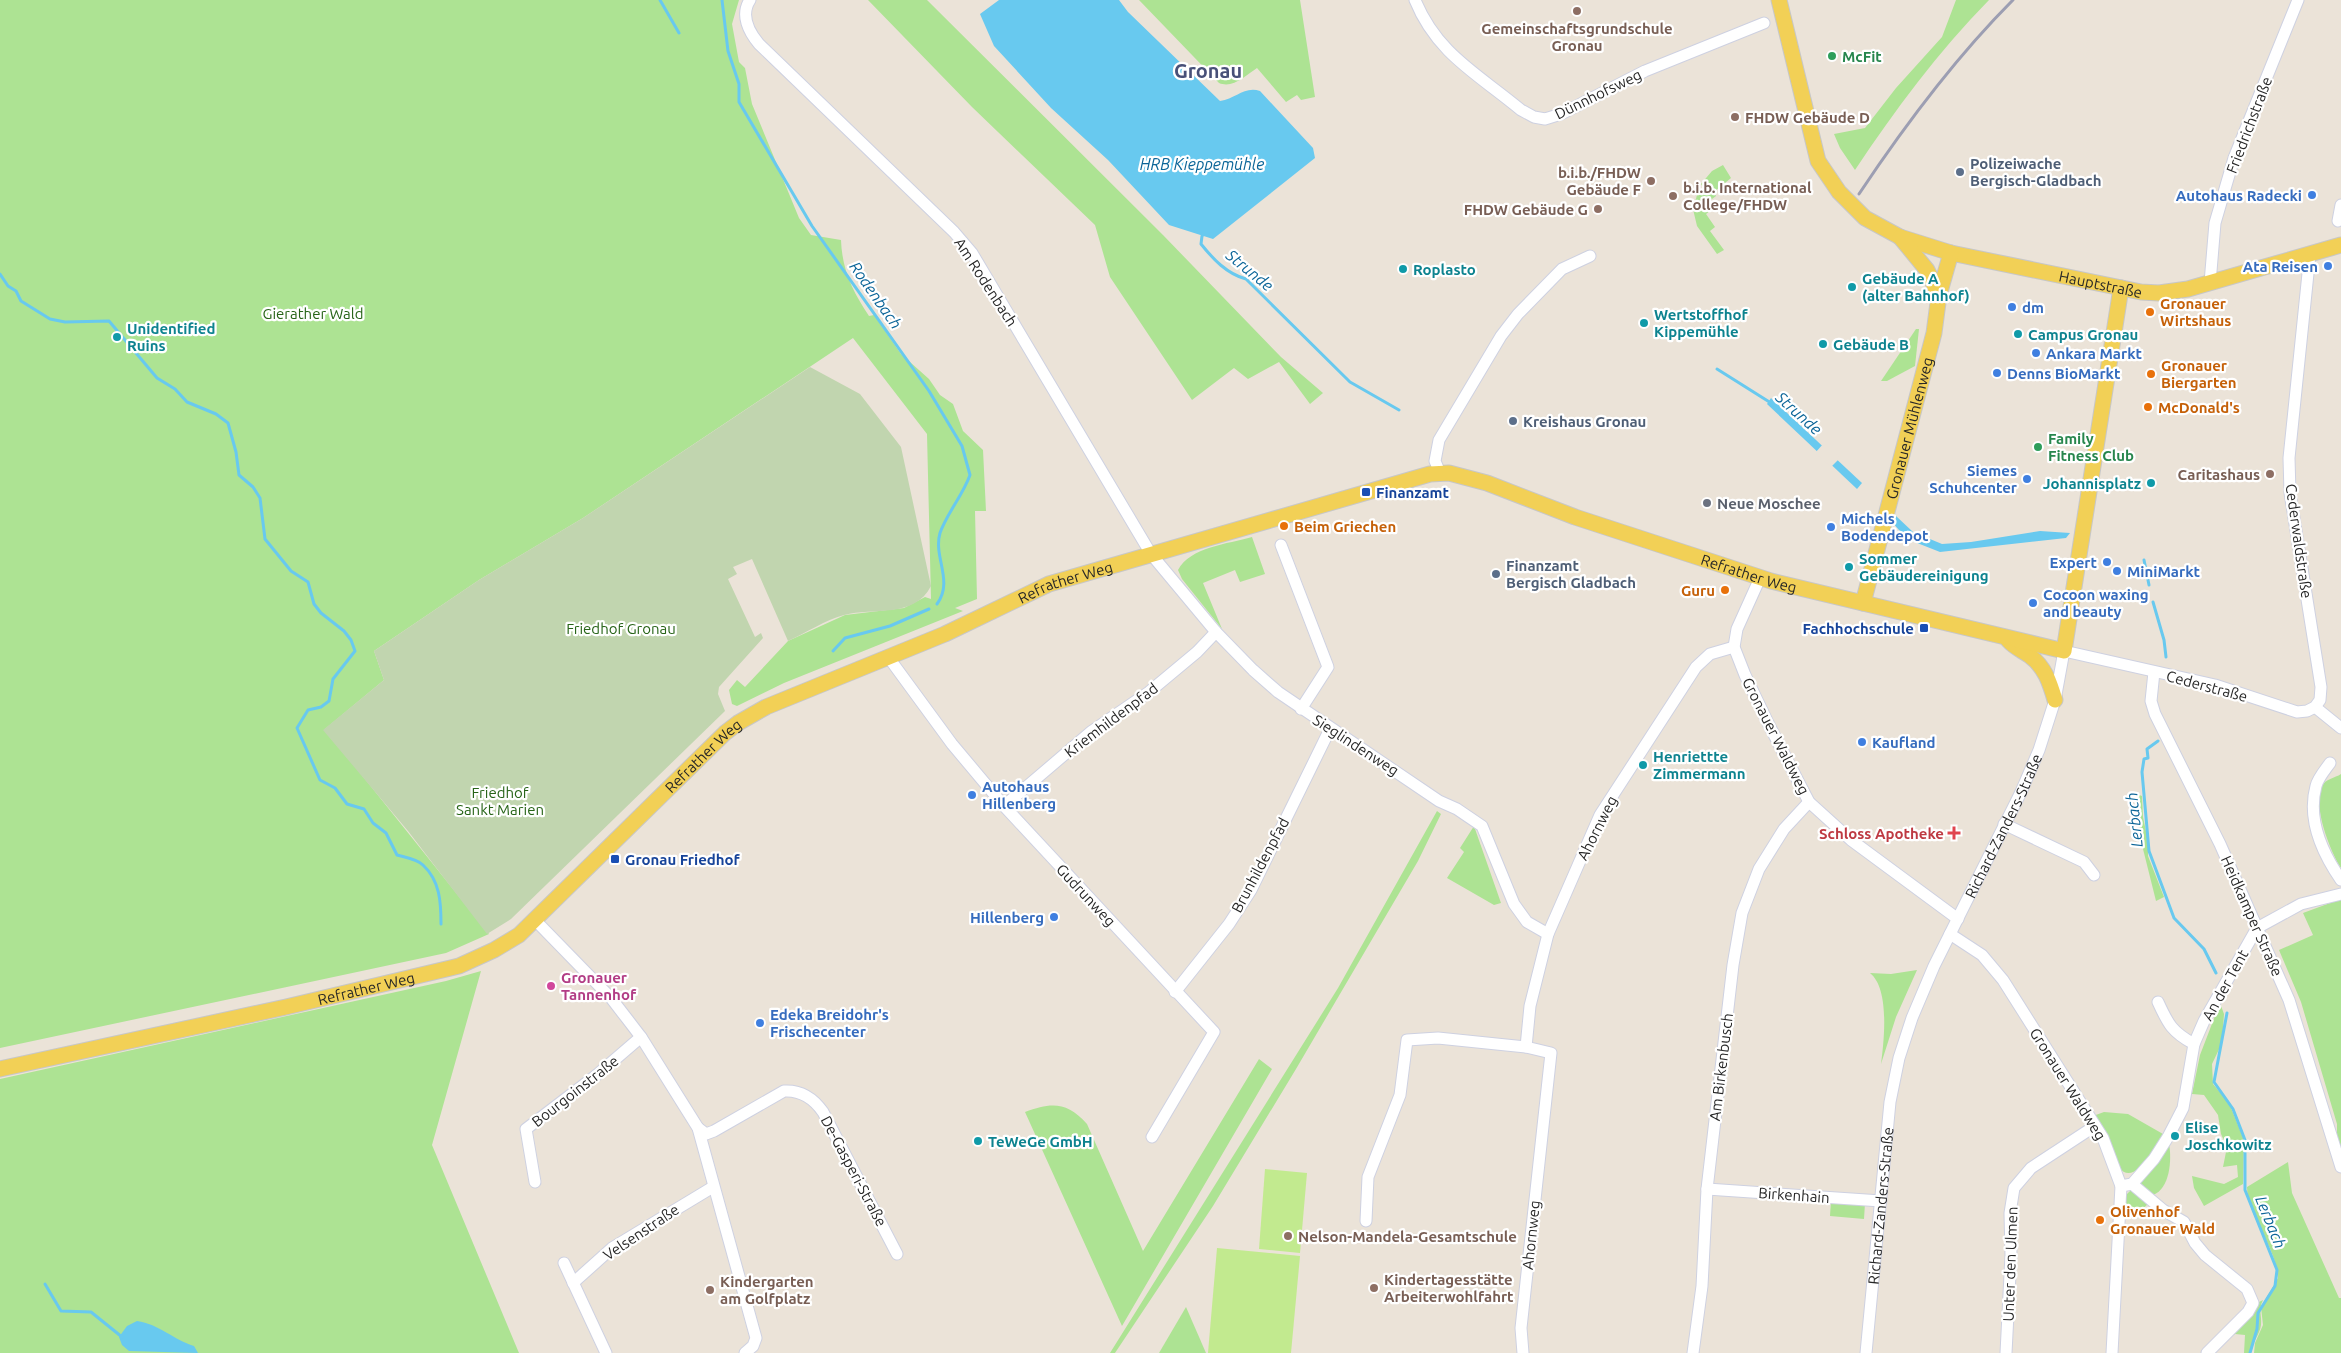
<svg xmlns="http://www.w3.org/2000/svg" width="2341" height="1353" font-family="Ubuntu,sans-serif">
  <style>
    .green { fill: #ade393 }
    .cemetery { fill: #c1d5af }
    .pitch { fill: #c2ea8f }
    .water { fill: #68c9ef }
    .pier { fill: #ebe3d8 }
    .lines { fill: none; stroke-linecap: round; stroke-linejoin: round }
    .stream { stroke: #68c9ef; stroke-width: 3 }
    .minor-casing { stroke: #ced1e1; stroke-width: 13 }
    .major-casing { stroke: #c7c7c7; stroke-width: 17 }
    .minor { stroke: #fff; stroke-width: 11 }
    .major { stroke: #f2d056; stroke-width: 15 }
    .rail { stroke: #9c9eb2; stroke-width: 3 }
    .education-dot { fill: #8d6e63; stroke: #fff; stroke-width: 2 }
    .leisure-dot { fill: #2e9e5b; stroke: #fff; stroke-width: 2 }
    .service-dot { fill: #5c6f8a; stroke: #fff; stroke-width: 2 }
    .shop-dot { fill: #3f7fe0; stroke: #fff; stroke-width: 2 }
    .culture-dot { fill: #0f9aa8; stroke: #fff; stroke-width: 2 }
    .food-dot { fill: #e8710a; stroke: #fff; stroke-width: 2 }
    .transit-dot { fill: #1a4fb4; stroke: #fff; stroke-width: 2 }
    .worship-dot { fill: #6b7280; stroke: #fff; stroke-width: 2 }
    .health-dot { fill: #e0444e; stroke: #fff; stroke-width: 2 }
    .hotel-dot { fill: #d1479c; stroke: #fff; stroke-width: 2 }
    .labels { text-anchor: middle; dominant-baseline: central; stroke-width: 4.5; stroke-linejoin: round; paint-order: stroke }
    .education-label { font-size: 15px; font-weight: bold; fill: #785e54; stroke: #fff; text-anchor: start }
    .leisure-label { font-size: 15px; font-weight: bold; fill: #27864d; stroke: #fff; text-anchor: start }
    .street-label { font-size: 15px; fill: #272727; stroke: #fff }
    .service-label { font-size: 15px; font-weight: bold; fill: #4e5e75; stroke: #fff; text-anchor: start }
    .shop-label { font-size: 15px; font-weight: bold; fill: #366cbe; stroke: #fff; text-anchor: start }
    .culture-label { font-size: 15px; font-weight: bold; fill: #0d838f; stroke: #fff; text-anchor: start }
    .food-label { font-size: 15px; font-weight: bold; fill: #c56008; stroke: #fff; text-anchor: start }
    .park-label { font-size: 15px; fill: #276418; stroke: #fff }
    .transit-label { font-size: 15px; font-weight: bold; fill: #164399; stroke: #fff; text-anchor: start }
    .worship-label { font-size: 15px; font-weight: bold; fill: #5b616d; stroke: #fff; text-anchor: start }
    .health-label { font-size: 15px; font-weight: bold; fill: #be3a42; stroke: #fff; text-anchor: end }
    .hotel-label { font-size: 15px; font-weight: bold; fill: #b23c85; stroke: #fff; text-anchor: start }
    .water-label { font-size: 16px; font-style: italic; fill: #0b6598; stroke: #fff }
    .district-label { font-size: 20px; font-weight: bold; fill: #485078; stroke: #fff }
  </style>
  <rect width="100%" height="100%" fill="#ebe3d8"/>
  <g class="green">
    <path d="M0 0H739L732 24 739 62 745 68 752 104 799 218 811 235 841 240C842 270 853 292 869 316L874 315 901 354 929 379 940 395 953 404 963 431 983 450 986 511H975L977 599 955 608 963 611 784 683 737 706 732 704 729 690 737 680 745 687 788 641 845 615 904 608 925 597 931 599 927 434 853 338 583 518 479 580 374 651 384 680 325 729 489 934 446 953 0 1048Z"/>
    <path d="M868 0H927L1163 235 1281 357 1323 393 1310 404 1279 362 1248 379 1234 368 1192 400 1110 277 1095 225 972 107Z"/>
    <path d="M1139 0H1300L1315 97 1301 100 1297 95 1286 102 1257 68C1246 75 1233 89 1219 83Z"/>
    <path d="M1956 0H1989C1938 52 1895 110 1855 170L1840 148 1834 134 1865 128 1896 88 1942 37Z"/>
    <path d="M1723 165 1731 178 1714 192 1716 196 1708 202 1714 208 1706 214 1715 227 1710 231 1724 250 1717 254 1697 226 1692 205 1696 199 1698 190 1702 194 1706 191 1701 184 1712 171Z"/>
    <path d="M1916 329H1919L1915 366 1887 381H1881Z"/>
    <path d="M1252 537 1265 574 1240 582 1235 570 1203 583 1222 629 1182 579 1178 570C1190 547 1228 544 1252 537Z"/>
    <path d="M2341 774V868C2330 851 2312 805 2322 786 2325 779 2335 778 2341 774Z"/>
    <path d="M2134 793 2142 796 2143 817 2148 841V856L2164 897 2156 901 2143 849Z"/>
    <path d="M1437 811 1441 814 1418 861 1296 1069 1213 1206 1115 1353H1110L1338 988Z"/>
    <path d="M1474 826 1501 903 1494 905 1447 878 1464 852 1460 848Z"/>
    <path d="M2341 899V1149L2337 1136V1124L2301 1002 2279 950 2313 935 2303 913Z"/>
    <path d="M1917 970 1896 1017 1881 1064C1884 1041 1890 989 1870 973L1891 974Z"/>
    <path d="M481 971 432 1145 519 1353H0V1079L446 981Z"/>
    <path d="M2220 1003 2224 1014 2222 1043 2212 1064 2213 1084 2229 1103 2244 1140 2243 1184 2204 1206 2194 1188 2192 1176 2224 1184 2238 1177 2237 1165 2223 1167 2227 1147 2221 1134 2218 1115 2204 1095 2192 1094 2200 1055Z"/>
    <path d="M1259 1059 1272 1069 1122 1326 1025 1112C1052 1102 1067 1102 1087 1124L1143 1251Z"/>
    <path d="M2104 1112 2128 1114 2163 1134C2157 1145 2134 1189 2119 1167L2093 1116Z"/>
    <path d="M2169 1144C2172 1159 2170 1189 2153 1195L2139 1183Z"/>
    <path d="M2288 1162 2292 1193 2339 1298H2341V1353H2254L2255 1343 2263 1325 2261 1307 2278 1278C2276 1245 2247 1217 2247 1187Z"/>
    <path d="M2130 1191H2132L2148 1204 2137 1214 2129 1217 2125 1212 2126 1195Z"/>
    <path d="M1831 1201 1865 1203 1864 1219 1830 1216Z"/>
    <path d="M2263 1300C2258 1310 2262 1315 2261 1325 2260 1334 2252 1343 2250 1353H2244L2245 1335 2235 1334 2228 1338 2257 1303Z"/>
    <path d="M1186 1307 1206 1353H1159Z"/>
  </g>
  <path class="cemetery" d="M810 367 860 394 901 447 931 586C914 619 874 607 844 615 825 620 806 633 788 641L752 559 733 567 737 574 728 579 755 637 761 633 763 638 719 687 718 694 725 711 511 919 487 934 408 831 323 730 384 680 374 651 479 580 583 518Z"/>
  <g class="pitch">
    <path d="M1265 1169 1307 1173 1300 1253 1259 1249Z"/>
    <path d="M1217 1248 1300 1256 1291 1353H1208Z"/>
  </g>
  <g class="water">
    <path d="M999 0H1119L1128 12 1220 101C1236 99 1244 86 1260 91L1313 148 1315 158 1213 239 1169 225 1108 160 1051 108 1028 83 994 46 980 14Z"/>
    <path d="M1771 398 1862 483 1857 489 1767 404Z"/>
    <path d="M1896 516 1913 532 1942 544 1971 542 2040 531 2070 533 2066 538 1940 552 1907 539 1891 521Z"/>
    <path d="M137 1321C159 1324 174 1340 194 1346L198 1353 129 1351 122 1345 119 1337 127 1326Z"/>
  </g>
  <path class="pier" d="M1824 443 1840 458 1831 467 1815 453Z"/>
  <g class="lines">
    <g class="stream">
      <path d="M660 0 679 33"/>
      <path d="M722 0 728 51 739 84V102L812 226 929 391 962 446 970 475C963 495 947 513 940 533 933 557 954 581 937 604"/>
      <path d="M1205 233 1202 236 1201 244C1213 259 1227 274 1246 279L1350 382 1399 410"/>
      <path d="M0 274 8 286 16 291 21 301 50 319 65 322 109 321 157 378 175 389 187 402 216 414 228 423 236 452 239 475 253 487 260 498 265 539 291 571 308 582 314 604 321 613 344 631 351 640 355 651 333 679 329 701 321 707 308 710 297 728 320 780 335 788 347 804 364 809 373 823 386 833 397 855C404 857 417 859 423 865 440 881 441 902 441 924"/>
      <path d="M1717 369 1771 403"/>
      <path d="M2144 560 2149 585"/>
      <path d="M2153 602 2164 640 2166 657"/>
      <path d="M833 651 845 638 890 626 929 609"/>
      <path d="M2158 741 2147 749 2148 758 2144 759 2142 772 2149 851 2174 918 2204 949 2216 973"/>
      <path d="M2227 1013 2214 1082 2233 1109 2245 1140V1190L2277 1270 2275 1286 2258 1313 2257 1329 2250 1353"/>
      <path d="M45 1284 61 1311 91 1312 122 1337"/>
    </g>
    <g class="minor-casing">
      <g id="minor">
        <path d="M750 0C740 15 749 32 759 44L954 232 972 253 1151 554 1216 632 1253 670 1278 692 1439 801 1457 809 1482 826 1514 904 1527 922 1548 934"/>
        <path d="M1415 0C1437 54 1478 74 1521 110L1534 117 1545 119 1561 114 1645 71 1764 23"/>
        <path d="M2338 221 2341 205"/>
        <path d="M2210 283 2215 223 2234 158 2298 0"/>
        <path d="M1440 473 1435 461 1439 440 1501 336 1518 314 1562 269 1590 256"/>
        <path d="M1281 545 1328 667 1301 709"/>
        <path d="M1760 578 1737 629 1734 647 1745 675 1769 725 1809 802 1851 840 1958 919"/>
        <path d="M889 658 952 744 1004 806 1214 1032 1152 1137"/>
        <path d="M2154 672 2151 701 2155 714 2220 844 2289 1000 2341 1167"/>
        <path d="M2315 707 2341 728"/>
        <path d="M2330 763C2325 770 2318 778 2316 786 2307 819 2323 854 2341 880"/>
        <path d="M1004 806 1092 731 1149 692 1197 652 1216 632"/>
        <path d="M2004 824 2084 862 2094 875"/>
        <path d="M535 920 611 998 628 1020 641 1037 698 1128 756 1338 753 1346 745 1353"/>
        <path d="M1950 934 1982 955 2003 980 2103 1138 2121 1186 2112 1353"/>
        <path d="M1175 992 1229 924 1251 890 1330 729"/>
        <path d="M2158 1002C2168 1024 2172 1032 2194 1044"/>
        <path d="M698 1128 706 1134 714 1131 784 1091C801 1090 814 1099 823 1112L897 1254"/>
        <path d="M535 1182 526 1129 598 1074 641 1037"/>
        <path d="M2132 1184 2163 1210 2184 1222 2195 1243 2205 1255 2247 1289 2253 1303 2248 1312 2207 1353"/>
        <path d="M2121 1186 2132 1184 2154 1159 2168 1137 2183 1108 2194 1044 2204 1021 2257 928 2301 904 2341 894"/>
        <path d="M1707 1189 1881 1201"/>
        <path d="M1366 1221 1368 1177 1400 1095 1407 1040 1438 1038 1526 1047"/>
        <path d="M564 1263 606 1353"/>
        <path d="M573 1283 612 1248 713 1187"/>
        <path d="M1523 1353 1521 1328 1551 1053 1526 1047 1530 1006 1548 934 1600 815 1696 667 1710 654 1734 647"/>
        <path d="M1693 1353 1702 1286 1707 1189 1733 965 1742 913 1759 869 1784 829 1809 802"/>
        <path id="s1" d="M1866 1353 1890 1102 1899 1058 1912 1018 1934 966 2021 792 2039 750 2055 700 2064 651 2215 685 2297 712 2307 711 2315 707 2320 700 2321 687 2290 493 2289 458 2310 254"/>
        <path d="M2006 1353 2011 1255 2010 1213 2014 1188 2031 1168 2095 1126"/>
      </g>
    </g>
    <g class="major-casing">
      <g id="major">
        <path id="s2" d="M1779 0 1818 161 1839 192 1865 218 1900 237 1951 253 2141 292 2159 293 2188 289 2341 245"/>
        <path d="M1900 237 1927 270 1939 295"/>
        <path id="s3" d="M1863 603 1934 333 1939 295 1951 253"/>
        <path d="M2008 640C2015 648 2022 650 2030 656 2045 667 2050 683 2055 700"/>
        <path id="s4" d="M0 1069 286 1007 459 966 494 950 519 935 725 733 738 723 766 707 945 634 1049 584 1430 474 1449 473 1487 483 1575 517 1771 581 2064 651 2121 288"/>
      </g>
    </g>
    <use href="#minor" class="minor"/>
    <use href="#major" class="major"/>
    <path class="rail" d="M1859 194C1905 125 1954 59 2013 0"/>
  </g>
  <g class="education-dot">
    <circle cx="1577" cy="11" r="5"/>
    <circle cx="1735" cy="117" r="5"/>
    <circle cx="1651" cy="181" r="5"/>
    <circle cx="1673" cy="196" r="5"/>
    <circle cx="1598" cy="209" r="5"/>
    <circle cx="2270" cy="474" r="5"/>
    <circle cx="1288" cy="1236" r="5"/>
    <circle cx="1374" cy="1288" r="5"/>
    <circle cx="710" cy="1290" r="5"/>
  </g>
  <g class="leisure-dot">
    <circle cx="1832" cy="56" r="5"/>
    <circle cx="2038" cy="447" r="5"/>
  </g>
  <g class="service-dot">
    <circle cx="1960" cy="172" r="5"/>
    <circle cx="1513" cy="421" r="5"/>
    <circle cx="1496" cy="574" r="5"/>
  </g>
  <g class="shop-dot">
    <circle cx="2312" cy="195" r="5"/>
    <circle cx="2328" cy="266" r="5"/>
    <circle cx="2012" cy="307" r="5"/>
    <circle cx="2036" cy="353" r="5"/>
    <circle cx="1997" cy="373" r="5"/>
    <circle cx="2027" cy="479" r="5"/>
    <circle cx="1831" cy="527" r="5"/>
    <circle cx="2107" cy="562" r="5"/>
    <circle cx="2117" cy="571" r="5"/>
    <circle cx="2033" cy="603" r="5"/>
    <circle cx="1862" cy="742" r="5"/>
    <circle cx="972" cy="795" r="5"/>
    <circle cx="1054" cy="917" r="5"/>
    <circle cx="760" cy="1023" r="5"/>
  </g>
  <g class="culture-dot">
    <circle cx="1403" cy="269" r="5"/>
    <circle cx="1852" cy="287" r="5"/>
    <circle cx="1644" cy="323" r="5"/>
    <circle cx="2018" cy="334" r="5"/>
    <circle cx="117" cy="337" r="5"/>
    <circle cx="1823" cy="344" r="5"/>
    <circle cx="2151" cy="483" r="5"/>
    <circle cx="1849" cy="567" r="5"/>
    <circle cx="1643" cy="765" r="5"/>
    <circle cx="2175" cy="1136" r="5"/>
    <circle cx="978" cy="1141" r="5"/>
  </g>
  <g class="food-dot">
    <circle cx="2150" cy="312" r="5"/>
    <circle cx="2151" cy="374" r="5"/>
    <circle cx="2148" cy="407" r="5"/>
    <circle cx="1284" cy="526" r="5"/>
    <circle cx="1725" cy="590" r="5"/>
    <circle cx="2100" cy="1220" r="5"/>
  </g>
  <g class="transit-dot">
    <rect x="1361" y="487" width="10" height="10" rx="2.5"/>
    <rect x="1919" y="623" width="10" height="10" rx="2.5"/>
    <rect x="610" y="854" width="10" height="10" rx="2.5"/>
  </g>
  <circle class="worship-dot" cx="1707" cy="503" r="5"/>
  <path class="health-dot" d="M1951.5 825.5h5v5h5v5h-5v5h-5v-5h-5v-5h5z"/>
  <circle class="hotel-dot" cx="551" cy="986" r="5"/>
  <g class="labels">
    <g class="education-label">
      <text x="1577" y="28" text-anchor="middle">Gemeinschaftsgrundschule<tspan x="1577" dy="17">Gronau</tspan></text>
      <text x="1745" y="117">FHDW Gebäude D</text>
      <text x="1641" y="172" text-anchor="end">b.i.b./FHDW<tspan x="1641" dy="17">Gebäude F</tspan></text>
      <text x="1683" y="187">b.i.b. International<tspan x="1683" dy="17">College/FHDW</tspan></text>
      <text x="1588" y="209" text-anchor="end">FHDW Gebäude G</text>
      <text x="2260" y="474" text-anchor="end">Caritashaus</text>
      <text x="1298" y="1236">Nelson-Mandela-Gesamtschule</text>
      <text x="1384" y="1279">Kindertagesstätte<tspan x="1384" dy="17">Arbeiterwohlfahrt</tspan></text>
      <text x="720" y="1281">Kindergarten<tspan x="720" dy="17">am Golfplatz</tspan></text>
    </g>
    <g class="leisure-label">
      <text x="1842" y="56">McFit</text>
      <text x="2048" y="438">Family<tspan x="2048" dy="17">Fitness Club</tspan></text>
    </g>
    <g class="street-label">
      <text transform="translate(1598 94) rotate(-26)">Dünnhofsweg</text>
      <text transform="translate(2249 125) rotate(-69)">Friedrichstraße</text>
      <text transform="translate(986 282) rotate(57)">Am Rodenbach</text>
      <text stroke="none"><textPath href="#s2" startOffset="486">Hauptstraße</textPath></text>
      <text stroke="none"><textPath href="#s3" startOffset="181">Gronauer Mühlenweg</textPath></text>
      <text transform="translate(2299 541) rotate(82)">Cederwaldstraße</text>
      <text stroke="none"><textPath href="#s4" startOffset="1916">Refrather Weg</textPath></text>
      <text stroke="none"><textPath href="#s4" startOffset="1200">Refrather Weg</textPath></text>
      <text transform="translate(2207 686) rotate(15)">Cederstraße</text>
      <text transform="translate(1111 720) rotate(-37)">Kriemhildenpfad</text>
      <text transform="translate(1776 736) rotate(63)">Gronauer Waldweg</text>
      <text transform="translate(1356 745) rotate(33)">Sieglindenweg</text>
      <text stroke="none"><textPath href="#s4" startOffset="795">Refrather Weg</textPath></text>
      <text stroke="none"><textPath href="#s1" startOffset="552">Richard-Zanders-Straße</textPath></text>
      <text transform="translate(1597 828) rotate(-63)">Ahornweg</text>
      <text transform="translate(1260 865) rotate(-62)">Brunhildenpfad</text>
      <text transform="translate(1086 895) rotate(47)">Gudrunweg</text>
      <text transform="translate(2252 916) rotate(66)">Heidkamper Straße</text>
      <text transform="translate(2225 985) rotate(-61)">An der Tent</text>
      <text stroke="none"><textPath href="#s4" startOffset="375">Refrather Weg</textPath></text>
      <text transform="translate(1721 1067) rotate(-83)">Am Birkenbusch</text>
      <text transform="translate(2068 1084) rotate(58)">Gronauer Waldweg</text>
      <text transform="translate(575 1091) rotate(-38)">Bourgoinstraße</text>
      <text transform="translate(854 1171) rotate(62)">De-Gasperi-Straße</text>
      <text transform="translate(1794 1195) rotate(4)">Birkenhain</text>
      <text stroke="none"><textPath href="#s1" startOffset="148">Richard-Zanders-Straße</textPath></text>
      <text transform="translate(641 1232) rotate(-34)">Velsenstraße</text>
      <text transform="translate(1531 1235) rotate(-84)">Ahornweg</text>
      <text transform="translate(2010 1264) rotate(-88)">Unter den Ulmen</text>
    </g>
    <g class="service-label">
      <text x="1970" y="163">Polizeiwache<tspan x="1970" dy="17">Bergisch-Gladbach</tspan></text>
      <text x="1523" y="421">Kreishaus Gronau</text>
      <text x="1506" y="565">Finanzamt<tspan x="1506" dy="17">Bergisch Gladbach</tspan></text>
    </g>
    <g class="shop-label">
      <text x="2302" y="195" text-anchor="end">Autohaus Radecki</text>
      <text x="2318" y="266" text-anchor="end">Ata Reisen</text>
      <text x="2022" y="307">dm</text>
      <text x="2046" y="353">Ankara Markt</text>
      <text x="2007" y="373">Denns BioMarkt</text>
      <text x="2017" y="470" text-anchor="end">Siemes<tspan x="2017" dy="17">Schuhcenter</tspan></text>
      <text x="1841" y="518">Michels<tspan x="1841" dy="17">Bodendepot</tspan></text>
      <text x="2097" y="562" text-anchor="end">Expert</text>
      <text x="2127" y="571">MiniMarkt</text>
      <text x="2043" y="594">Cocoon waxing<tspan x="2043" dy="17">and beauty</tspan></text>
      <text x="1872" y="742">Kaufland</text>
      <text x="982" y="786">Autohaus<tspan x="982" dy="17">Hillenberg</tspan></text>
      <text x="1044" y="917" text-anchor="end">Hillenberg</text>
      <text x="770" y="1014">Edeka Breidohr's<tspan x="770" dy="17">Frischecenter</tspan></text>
    </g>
    <g class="culture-label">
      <text x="1413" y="269">Roplasto</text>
      <text x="1862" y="278">Gebäude A<tspan x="1862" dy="17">(alter Bahnhof)</tspan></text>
      <text x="1654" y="314">Wertstoffhof<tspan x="1654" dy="17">Kippemühle</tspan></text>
      <text x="127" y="328">Unidentified<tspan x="127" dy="17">Ruins</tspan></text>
      <text x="2028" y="334">Campus Gronau</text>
      <text x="1833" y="344">Gebäude B</text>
      <text x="2141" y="483" text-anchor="end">Johannisplatz</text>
      <text x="1859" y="558">Sommer<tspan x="1859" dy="17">Gebäudereinigung</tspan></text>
      <text x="1653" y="756">Henriettte<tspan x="1653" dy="17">Zimmermann</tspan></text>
      <text x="2185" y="1127">Elise<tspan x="2185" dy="17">Joschkowitz</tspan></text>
      <text x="988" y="1141">TeWeGe GmbH</text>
    </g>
    <g class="food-label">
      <text x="2160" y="303">Gronauer<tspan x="2160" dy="17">Wirtshaus</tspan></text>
      <text x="2161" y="365">Gronauer<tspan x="2161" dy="17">Biergarten</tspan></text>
      <text x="2158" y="407">McDonald's</text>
      <text x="1294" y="526">Beim Griechen</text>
      <text x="1715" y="590" text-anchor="end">Guru</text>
      <text x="2110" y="1211">Olivenhof<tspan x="2110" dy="17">Gronauer Wald</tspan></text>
    </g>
    <g class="park-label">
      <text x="313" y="313">Gierather Wald</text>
      <text x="621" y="628">Friedhof Gronau</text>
      <text x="500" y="792">Friedhof<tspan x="500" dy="17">Sankt Marien</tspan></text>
    </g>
    <g class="transit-label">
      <text x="1376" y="492">Finanzamt</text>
      <text x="1914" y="628" text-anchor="end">Fachhochschule</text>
      <text x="625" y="859">Gronau Friedhof</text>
    </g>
    <g class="worship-label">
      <text x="1717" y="503">Neue Moschee</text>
    </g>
    <g class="health-label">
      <text x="1944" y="833">Schloss Apotheke</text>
    </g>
    <g class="hotel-label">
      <text x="561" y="977">Gronauer<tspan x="561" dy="17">Tannenhof</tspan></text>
    </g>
    <g class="water-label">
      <text x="1202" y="164">HRB Kieppemühle</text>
      <text transform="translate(1250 270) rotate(39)">Strunde</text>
      <text transform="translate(876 295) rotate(55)">Rodenbach</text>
      <text transform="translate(1799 413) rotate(42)">Strunde</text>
      <text transform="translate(2134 820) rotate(-96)">Lerbach</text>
      <text transform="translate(2271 1222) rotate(68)">Lerbach</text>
    </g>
    <g class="district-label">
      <text x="1208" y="70">Gronau</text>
    </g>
  </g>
</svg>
